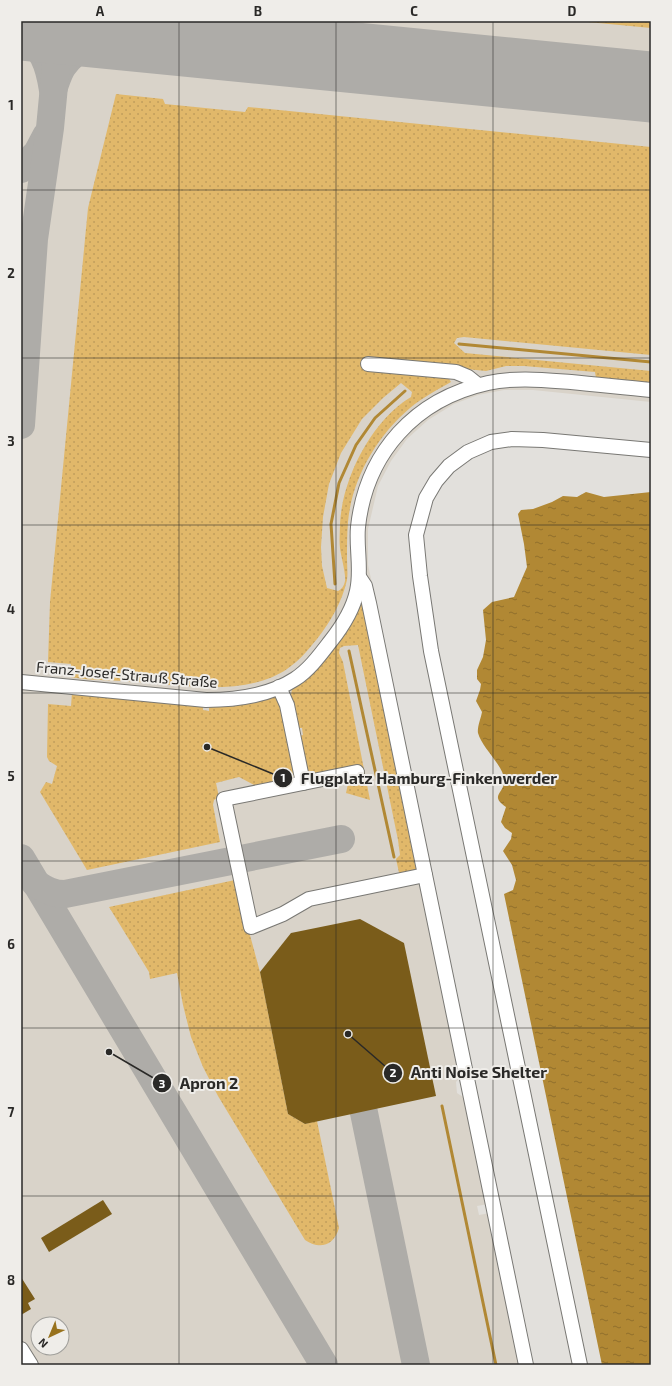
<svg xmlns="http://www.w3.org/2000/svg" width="672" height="1386" font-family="'Exo 2',sans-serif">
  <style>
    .built { fill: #d9d3c9; fill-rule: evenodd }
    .grass { fill: url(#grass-dots); fill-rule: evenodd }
    .water { fill: url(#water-ripples) }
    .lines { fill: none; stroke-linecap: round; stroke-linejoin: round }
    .stream { stroke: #b18834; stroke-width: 3 }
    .taxiway { stroke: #aeaca8; stroke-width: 28 }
    .runway { stroke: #aeaca8; stroke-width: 71 }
    .building { fill: #7a5c1a }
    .minor-casing { stroke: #797874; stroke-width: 16 }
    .minor { stroke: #fff; stroke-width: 14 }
    .grid { fill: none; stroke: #2a2927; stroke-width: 1; stroke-opacity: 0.55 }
    .labels { text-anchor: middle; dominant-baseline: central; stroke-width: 4; stroke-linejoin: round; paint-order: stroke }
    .street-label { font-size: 15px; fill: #2a2927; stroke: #efede9 }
    .leader { fill: none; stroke: #2a2927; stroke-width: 1.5 }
    .callout-dot { fill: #2a2927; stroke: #efede9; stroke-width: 1.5 }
    .mark-label { font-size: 12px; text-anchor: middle; font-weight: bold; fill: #fff }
    .callout-label { font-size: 16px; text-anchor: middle; font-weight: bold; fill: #2a2927; stroke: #efede9; stroke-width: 4; stroke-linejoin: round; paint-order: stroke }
    .neatline { fill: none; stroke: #2a2927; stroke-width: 1.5 }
    .grid-label { font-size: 13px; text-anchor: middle; font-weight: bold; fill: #2a2927 }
  </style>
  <defs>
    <pattern id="grass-dots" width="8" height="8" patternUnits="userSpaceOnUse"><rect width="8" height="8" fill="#e1b86a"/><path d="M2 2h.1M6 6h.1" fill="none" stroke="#c19e5c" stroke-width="1.8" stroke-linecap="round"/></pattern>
    <pattern id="water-ripples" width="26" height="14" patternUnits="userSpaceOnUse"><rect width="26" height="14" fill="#b18834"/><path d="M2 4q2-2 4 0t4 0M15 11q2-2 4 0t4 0" fill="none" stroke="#906f2c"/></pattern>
  </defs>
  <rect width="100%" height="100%" fill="#e2e0dc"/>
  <path class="built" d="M21 21H651V402L533 390H504L478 395 454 404 428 420 407 439 391 461 378 486 368 529V565L381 624 374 626 414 882 422 886 461 1076 456 1082 457 1093 466 1099 488 1204 477 1206 479 1215 490 1213 520 1365H21ZM38 1324H62V1348H38Z"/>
  <g class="grass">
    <path d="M577 21H651V28Z"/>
    <path d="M116 94 163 99 165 104 245 112 248 107 651 147V355L464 337 457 338 454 343 465 353 651 371V384L596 378 595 372 524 366H506L486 371 368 359 448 377 451 382C437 390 422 398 410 408 377 436 352 478 348 522 347 534 347 547 347 559 347 566 348 573 347 580 342 602 331 621 317 639 308 650 299 661 287 669 248 696 184 686 139 682 116 680 93 681 70 677L71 664 48 662 50 602 88 208ZM401 383 412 392 411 397C371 421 342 479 340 524 340 532 339 540 340 548 341 557 346 573 345 581 344 586 342 589 338 591L327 588 322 566 321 547 323 517 329 484 341 453 362 419 383 398Z"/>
    <path d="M363 596 418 866 413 874 400 877 396 859 400 855 398 840 358 645 344 646 340 648 339 653 343 662 370 800 346 793 349 779 312 775 308 773 299 736 303 735 302 728H297L291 695 292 689C302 680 313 672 322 662 341 643 352 620 363 596Z"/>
    <path d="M72 693 203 706V710L209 711V706L275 697 280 699 296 776 293 779 258 787 239 777 216 783 219 797 214 800 213 805 220 842 87 870 40 792 46 782 52 784 57 766 49 761 47 757 48 704 71 706Z"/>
    <path d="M235 880 260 972 288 1114 305 1124 317 1121 339 1228C334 1246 319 1250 305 1240L218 1096 203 1067 191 1037 183 1005 177 973 150 979 149 972 109 907Z"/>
  </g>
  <path class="water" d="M586 492 604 497 651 492V1365H602L504 894 513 890 516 880 512 865 503 851 511 839 512 833 505 828 501 822 506 807C488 795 506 793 504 779 503 765 482 748 478 733 477 727 481 718 482 712L476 701 480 690 481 684 477 679V670L483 657 486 640 483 610 492 602 514 597 527 567 524 544 518 514 521 510 533 509 552 502 563 496 577 497Z"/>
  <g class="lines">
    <g class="stream">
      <path d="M459 344 651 362"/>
      <path d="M335 584 331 524 339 483 356 445 375 418 405 391"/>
      <path d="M349 651 394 857"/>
      <path d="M442 1106 496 1365"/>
    </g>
    <g class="taxiway">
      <path d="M62 21 83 31"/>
      <path d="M21 32C43 47 49 64 53 90 56 82 58 73 63 66 76 48 98 36 120 35"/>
      <path d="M21 169 37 153 46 136"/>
      <path d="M21 425 34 239 50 128 56 65 55 53 52 42 43 21"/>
      <path d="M21 858 324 1365"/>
      <path d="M35 883C46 890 53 894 65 894L341 839"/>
      <path d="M356 1074 416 1365"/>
    </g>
    <path class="runway" d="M21 25 651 87"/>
  </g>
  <g class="building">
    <path d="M360 919 404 943 436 1096 305 1124 288 1114 260 972 291 933Z"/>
    <path d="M103 1200 112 1214 49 1252 41 1238Z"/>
    <path d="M21 1277 35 1299 28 1303 31 1309 21 1315Z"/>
  </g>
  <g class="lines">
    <g class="minor-casing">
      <g id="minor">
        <path d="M368 364 456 372 468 377 478 385"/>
        <path d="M359 577 365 586 369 603 526 1365"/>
        <path d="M21 682 206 700C236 700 269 696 295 679 309 670 320 655 330 642 342 627 353 610 357 591 362 570 356 548 358 527 366 453 415 399 488 383 515 377 544 380 571 382 598 385 624 387 651 390"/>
        <path d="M279 687 287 705 303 783 224 799 251 927 283 914 309 899 425 875"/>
        <path d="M303 783 357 772"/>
        <path d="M21 1349 31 1365"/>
        <path d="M580 1365 431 651 420 576 416 535 426 498 436 481 449 466 468 452 491 442 512 439 543 440 651 450"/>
      </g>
    </g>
    <use href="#minor" class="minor"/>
  </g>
  <path class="grid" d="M179 21V1365M336 21V1365M493 21V1365M21 190H651M21 358H651M21 525H651M21 693H651M21 861H651M21 1028H651M21 1196H651"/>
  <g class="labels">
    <g class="street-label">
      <text transform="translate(127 674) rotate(5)">Franz-Josef-Strauß Straße</text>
    </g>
  </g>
  <path class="leader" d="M207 747L283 778M348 1034L393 1073M109 1052L162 1083"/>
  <g class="callout-dot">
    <circle cx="207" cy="747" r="4"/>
    <circle cx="348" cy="1034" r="4"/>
    <circle cx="109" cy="1052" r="4"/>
    <circle cx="283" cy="778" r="10"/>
    <circle cx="393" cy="1073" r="10"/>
    <circle cx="162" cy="1083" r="10"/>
  </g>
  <g class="mark-label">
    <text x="283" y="782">1</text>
    <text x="393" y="1077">2</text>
    <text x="162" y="1088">3</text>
  </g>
  <g class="callout-label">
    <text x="429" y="784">Flugplatz Hamburg-Finkenwerder</text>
    <text x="479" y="1078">Anti Noise Shelter</text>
    <text x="209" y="1089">Apron 2</text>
  </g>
  <rect width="672" height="1386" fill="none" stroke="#efede9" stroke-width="44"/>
  <g transform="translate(50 1336) rotate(224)"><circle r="19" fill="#efede9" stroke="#a09f9b"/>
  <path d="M0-3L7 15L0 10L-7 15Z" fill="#98721d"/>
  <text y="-6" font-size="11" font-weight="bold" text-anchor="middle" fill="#2a2927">N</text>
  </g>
  <rect x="22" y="22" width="628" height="1342" class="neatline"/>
  <g class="grid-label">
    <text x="100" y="16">A</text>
    <text x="258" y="16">B</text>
    <text x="414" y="16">C</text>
    <text x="572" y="16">D</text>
    <text x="11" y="110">1</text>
    <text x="11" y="278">2</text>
    <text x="11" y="446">3</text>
    <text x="11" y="614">4</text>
    <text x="11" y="781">5</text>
    <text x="11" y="949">6</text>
    <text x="11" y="1117">7</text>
    <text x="11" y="1285">8</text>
  </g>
</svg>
